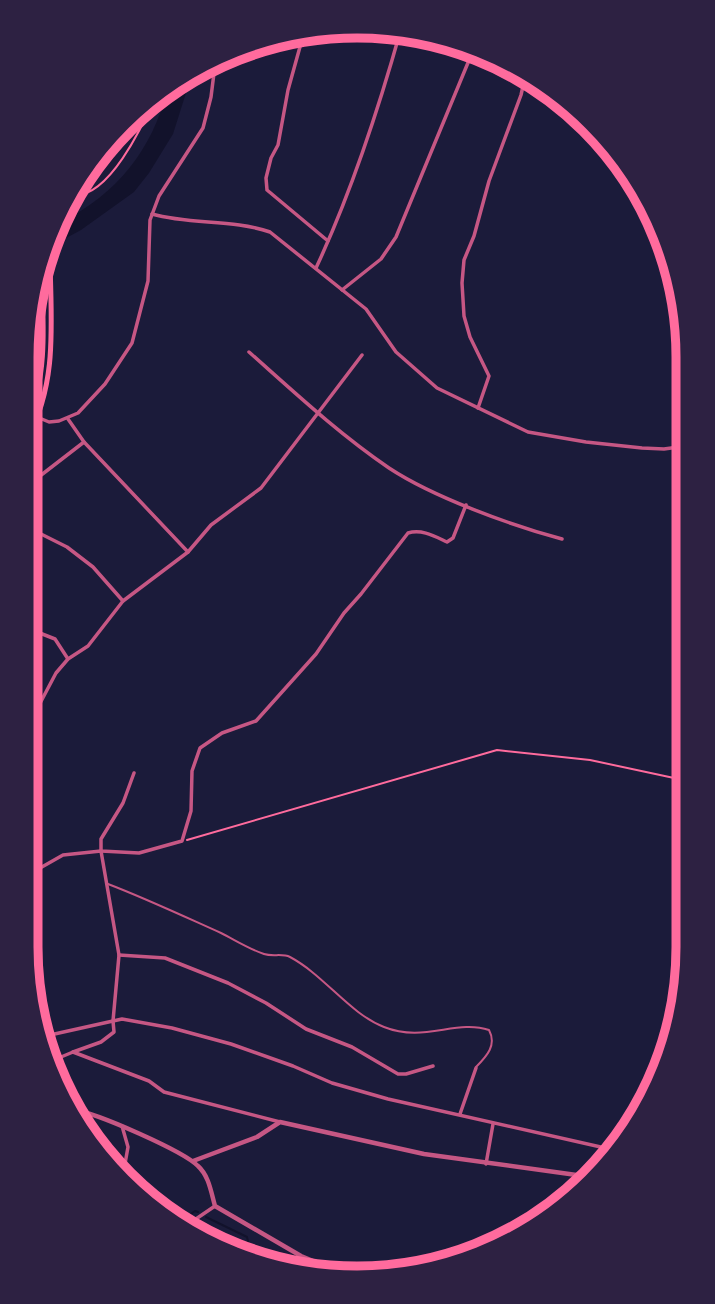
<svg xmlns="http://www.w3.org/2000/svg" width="715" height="1304" font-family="Georgia,serif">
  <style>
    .water { fill: #12122b }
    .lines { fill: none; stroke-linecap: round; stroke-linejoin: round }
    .stream { stroke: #12122b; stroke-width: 2 }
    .path { stroke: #ff6b9d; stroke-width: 2 }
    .service { stroke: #c65784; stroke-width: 2 }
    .minor { stroke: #c65784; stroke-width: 3.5 }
    .tertiary { stroke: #c65784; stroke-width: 4.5 }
    .primary { stroke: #ff6b9d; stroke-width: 5 }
    .rim { fill: none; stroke: #ff6b9d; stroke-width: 9 }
  </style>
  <rect width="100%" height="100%" fill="#1b1b3a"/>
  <path class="water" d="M191 77 173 134 149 173 134 192 81 230 55 244 61 222C116 195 153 149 167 90Z"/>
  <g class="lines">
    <g class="stream">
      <path d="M206 1217 247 1237 252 1258"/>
      <path d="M177 1224 195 1211 198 1212"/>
    </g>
    <g class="path">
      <path d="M70 195C108 202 144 123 156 95"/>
      <path d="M187 840 497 750 590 760 674 778 687 777"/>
    </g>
    <path class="service" d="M108 884C147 899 183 916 221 933 235 940 249 949 264 954 273 957 282 953 290 957 324 975 350 1014 384 1027 424 1043 456 1019 489 1030 497 1045 487 1056 476 1067"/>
    <g class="minor">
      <path d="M303 36 288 90 278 145 271 158 266 178 267 190 328 241"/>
      <path d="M152 214C191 225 232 219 270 232L366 309 396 352 437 388 528 432 586 442 642 448 664 449 686 446"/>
      <path d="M316 268C352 191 378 111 401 29"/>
      <path d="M342 290 381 259 396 237 472 53"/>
      <path d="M249 352C294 392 339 434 389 468 433 497 510 525 562 539"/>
      <path d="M478 408 489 376 470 337 464 316 462 283 464 260 474 236 489 181 521 95 526 73"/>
      <path d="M37 417 49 422 59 421 78 413 105 384 132 343 148 281 150 220 159 196 203 128 211 97 215 65"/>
      <path d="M68 419 84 442 188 552"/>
      <path d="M27 486 84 442"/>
      <path d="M27 527 67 547 93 567 123 601"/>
      <path d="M27 628 55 639 68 659"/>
      <path d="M27 721 37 709 56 673 68 659 88 646 123 601 188 552 211 525 261 488 362 355"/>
      <path d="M134 773 123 803 101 839V851L139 853 182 841 191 811 192 771 200 748 222 733 256 721 316 654 344 613 361 594 408 533C422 529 434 536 447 542L453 538 466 505"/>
      <path d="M26 876 63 855 101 851 119 955 113 1021 114 1032 101 1042 73 1052"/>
      <path d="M119 955 165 958 228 983 266 1003 306 1029 352 1047 398 1074H406L433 1066"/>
      <path d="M41 1037 122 1019 172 1028 231 1044 293 1066 332 1083 388 1099 614 1150"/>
      <path d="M49 1062 73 1052 149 1081 164 1092 280 1122"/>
      <path d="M460 1114 476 1068"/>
      <path d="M122 1126 128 1147 123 1175"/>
      <path d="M486 1164 493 1124"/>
      <path d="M187 1228 190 1223 215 1206"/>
    </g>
    <g class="tertiary">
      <path d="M74 1110C97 1113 183 1151 198 1166 209 1176 211 1192 215 1206L301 1256 342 1273"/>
      <path d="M193 1161 257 1137 280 1122 424 1154 591 1177"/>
    </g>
    <g class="primary">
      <path d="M27 422C46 382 44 331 42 288"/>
      <path d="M27 439C58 383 51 322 50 259"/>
    </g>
  </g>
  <path d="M0 0H715V1304H0ZM357 38H357A319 319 0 0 1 676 357V947A319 319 0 0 1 357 1266H357A319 319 0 0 1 38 947V357A319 319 0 0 1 357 38Z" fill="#2d2142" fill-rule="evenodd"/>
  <path class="rim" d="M357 38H357A319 319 0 0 1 676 357V947A319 319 0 0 1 357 1266H357A319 319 0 0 1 38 947V357A319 319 0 0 1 357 38Z"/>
</svg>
